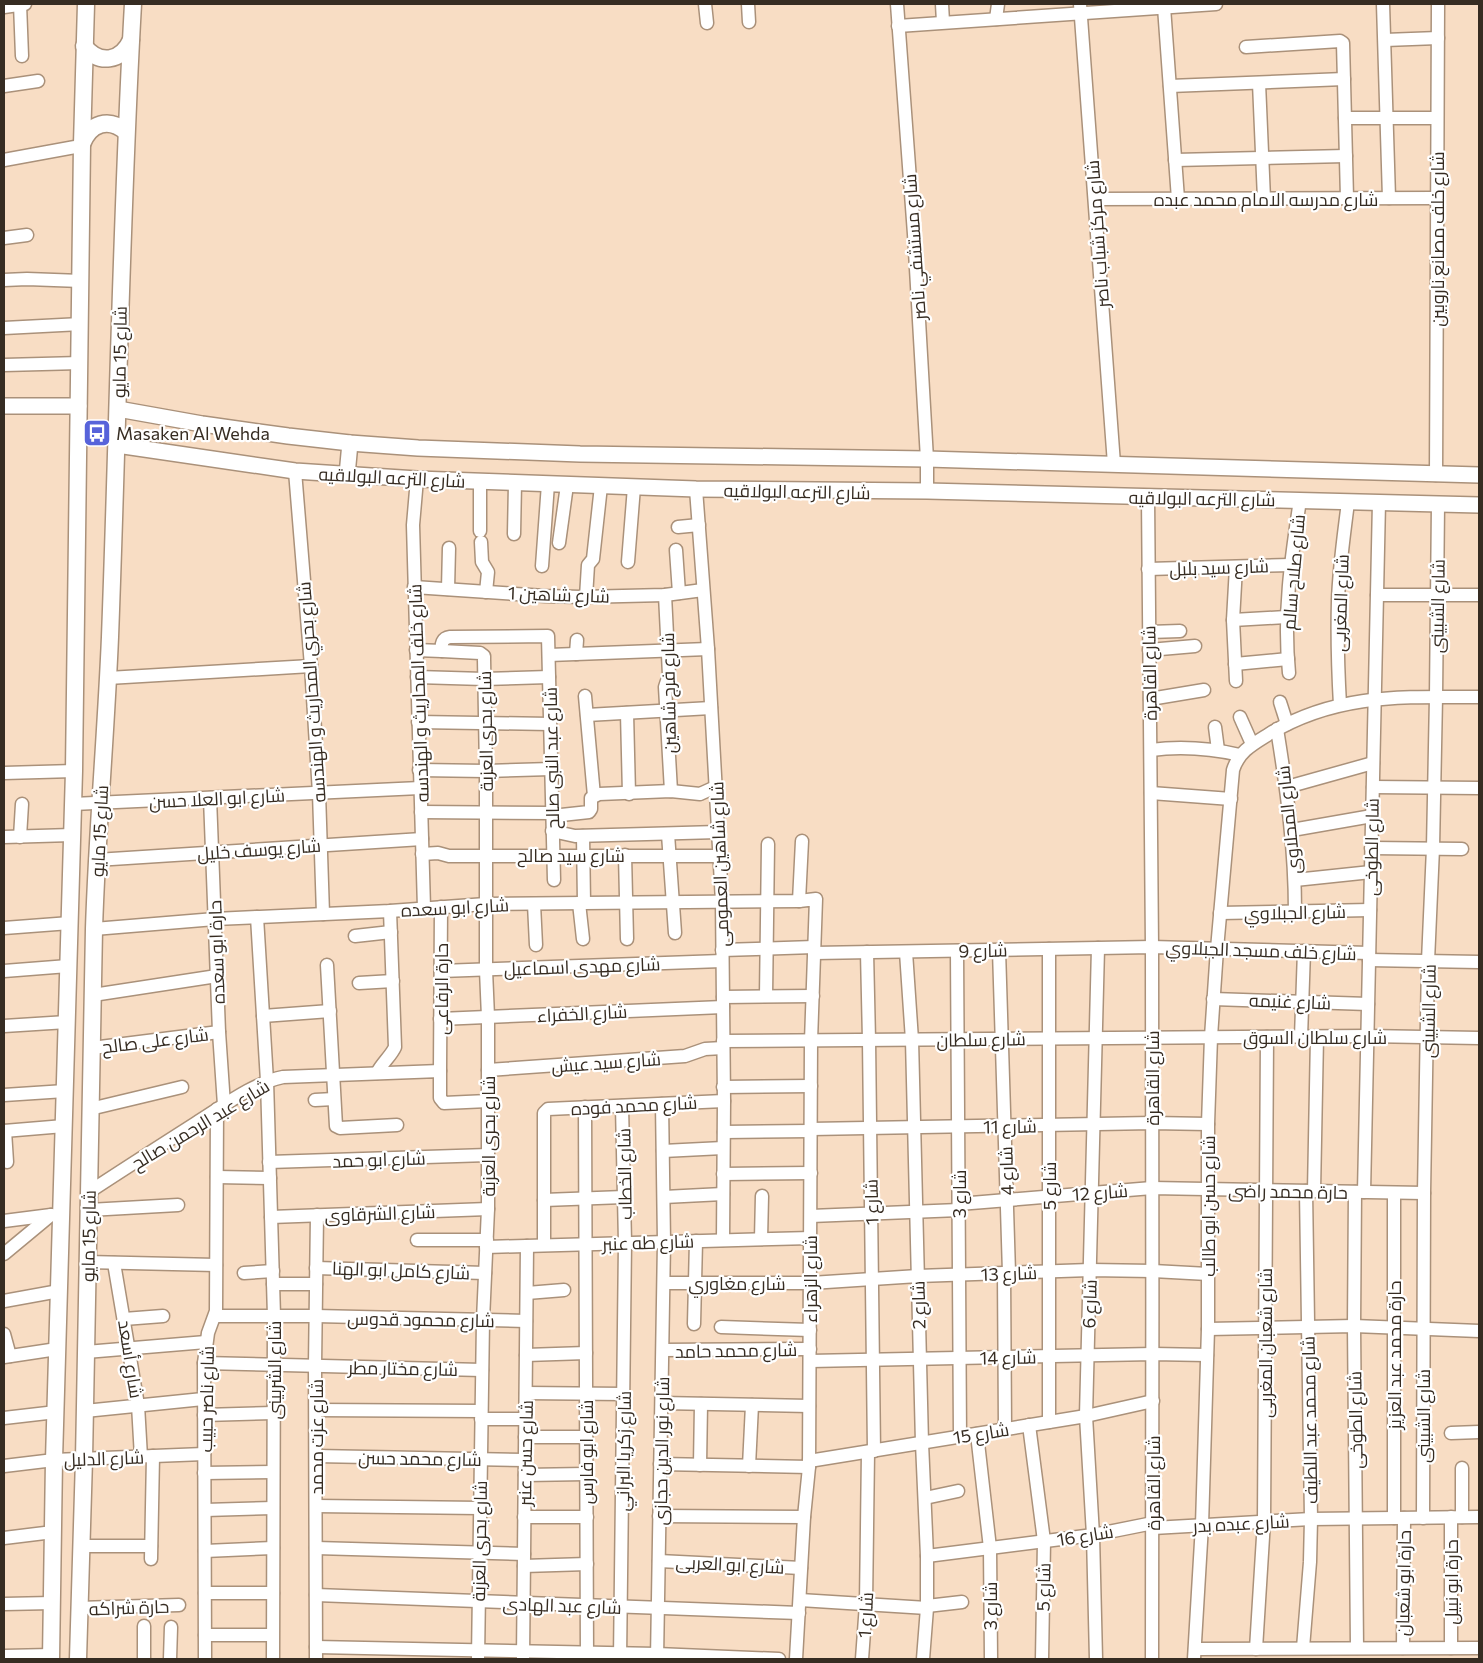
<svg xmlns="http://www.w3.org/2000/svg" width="1483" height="1663" font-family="Commissioner,Cairo,sans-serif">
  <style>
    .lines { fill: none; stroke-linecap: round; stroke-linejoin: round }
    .minor-casing { stroke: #aa917a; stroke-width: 15 }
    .tertiary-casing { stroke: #aa917a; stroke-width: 18 }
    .secondary-casing { stroke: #aa917a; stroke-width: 19 }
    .minor { stroke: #fff; stroke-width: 12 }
    .tertiary { stroke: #fff; stroke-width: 15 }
    .secondary { stroke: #fff; stroke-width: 16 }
    .labels { text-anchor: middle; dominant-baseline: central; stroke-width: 4.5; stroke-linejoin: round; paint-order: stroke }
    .street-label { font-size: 18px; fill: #362c22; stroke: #fff }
    .poi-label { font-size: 18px; fill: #362c22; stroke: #fff; text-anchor: start }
  </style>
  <rect width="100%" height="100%" fill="#f8ddc4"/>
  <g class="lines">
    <g class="minor-casing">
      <g id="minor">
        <path d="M20 4 22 56"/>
        <path d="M705 4 707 23"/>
        <path d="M748 4 749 22"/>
        <path d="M897 4 914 234 927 459V491"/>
        <path d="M942 4 943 22"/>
        <path d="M1080 4 1114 464"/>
        <path d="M1383 4 1389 198"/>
        <path d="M4 7 25 4"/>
        <path d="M1164 7 1178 199"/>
        <path d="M996 19 998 4"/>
        <path d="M898 26 1216 4"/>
        <path d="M1385 40 1438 38"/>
        <path d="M1246 47 1340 41 1343 43 1347 198"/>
        <path d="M1259 83 1264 199"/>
        <path d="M4 86 38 81"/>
        <path d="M1170 86 1344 79"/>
        <path d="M1345 118H1437"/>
        <path d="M4 160 75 147 82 144"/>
        <path d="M1175 160 1346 156"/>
        <path d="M1095 199 1437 198"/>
        <path d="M4 238 27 235"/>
        <path d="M4 280 27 279 81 281"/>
        <path d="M4 328 81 324"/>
        <path d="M4 365 80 363"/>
        <path d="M295 471 311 666 319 793 323 914"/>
        <path d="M1436 475 1438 4"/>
        <path d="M417 479 413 525 424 908"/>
        <path d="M696 489 708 649 722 902 724 1101 723 1240"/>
        <path d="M1148 497C1148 647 1152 797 1152 947 1152 1184 1153 1422 1152 1659"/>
        <path d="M678 527 699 525"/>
        <path d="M480 531V481"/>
        <path d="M514 534 515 483"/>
        <path d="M481 542 482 562 488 572 486 592"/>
        <path d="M559 543 567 485"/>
        <path d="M676 550 679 593"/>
        <path d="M628 562 634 487"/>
        <path d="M542 566 548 484"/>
        <path d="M1148 569 1290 565"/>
        <path d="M414 587 545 596 581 597 665 595 703 590"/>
        <path d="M448 589 449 548"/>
        <path d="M665 595 669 675 665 687 671 791"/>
        <path d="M1377 595H1479"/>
        <path d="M586 597 588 565 593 559 601 486"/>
        <path d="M1233 620 1286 617"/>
        <path d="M1149 632 1180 631"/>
        <path d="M416 650 442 651C441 644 442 638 450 637L548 636 554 880"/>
        <path d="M1149 650 1195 646"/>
        <path d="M442 651 480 653 484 656V659L486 771V970L488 1017V1209L483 1320 478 1659"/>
        <path d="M576 654 577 640"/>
        <path d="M549 655 708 649"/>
        <path d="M1235 664 1288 659"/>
        <path d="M1289 673C1283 613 1291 560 1300 500"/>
        <path d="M417 677 484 679 549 677"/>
        <path d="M108 678 311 666"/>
        <path d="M1236 681 1233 620 1236 567"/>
        <path d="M585 696 594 796"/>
        <path d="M1150 699 1204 690"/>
        <path d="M1280 702 1287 724"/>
        <path d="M1340 705C1338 670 1337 636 1338 601 1339 568 1344 535 1348 502"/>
        <path d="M627 713 629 794"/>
        <path d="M587 715 711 708"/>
        <path d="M1240 717 1252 744"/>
        <path d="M418 722 550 724"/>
        <path d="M1215 727 1218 750"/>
        <path d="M1277 729C1287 791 1295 849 1295 912"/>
        <path d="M1151 750C1182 746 1209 748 1240 755"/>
        <path d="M419 770 486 771 551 769"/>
        <path d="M4 773 74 771"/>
        <path d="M1287 787 1373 763"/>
        <path d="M1373 787 1479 788"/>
        <path d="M1151 793 1231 799"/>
        <path d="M210 798 219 1032 224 1105"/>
        <path d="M73 804 420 788"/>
        <path d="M421 812 552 813"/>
        <path d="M552 816 589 812 591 809V798L599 794 671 791 700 794 711 789 716 788"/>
        <path d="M1292 830 1372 816"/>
        <path d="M552 831 575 836 718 832"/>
        <path d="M668 834 675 933"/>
        <path d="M583 836 584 903"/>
        <path d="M4 837 72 835"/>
        <path d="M20 837 22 804"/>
        <path d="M1371 848 1462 849"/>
        <path d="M422 854 438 853 449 856H719"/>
        <path d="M625 855 627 939"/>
        <path d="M96 860 422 839"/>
        <path d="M1295 880 1371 872"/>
        <path d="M799 901 802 841"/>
        <path d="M579 903 583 939"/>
        <path d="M534 904 536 945"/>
        <path d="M1220 913 1370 910"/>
        <path d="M257 917 267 1081 274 1316 273 1659"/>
        <path d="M4 928 70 923"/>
        <path d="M94 929 215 919 390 911 486 904 799 901 816 899 811 1041 809 1467 804 1517 796 1659"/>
        <path d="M355 936 391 932"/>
        <path d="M722 950 814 947"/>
        <path d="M999 950 1009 1273"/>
        <path d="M957 951 960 1437"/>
        <path d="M867 952 869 1040 874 1451"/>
        <path d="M906 952 912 1040 922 1443 927 1556V1608L923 1659"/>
        <path d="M814 953 1152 947 1369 953"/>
        <path d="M1369 960 1479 962"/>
        <path d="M327 965 336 1126 340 1128 397 1125"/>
        <path d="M4 971 68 966"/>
        <path d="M441 971 722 961"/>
        <path d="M359 983 393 981"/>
        <path d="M93 995 217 976"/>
        <path d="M766 996 768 844"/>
        <path d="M723 997 813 996"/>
        <path d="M1213 999 1368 1004"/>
        <path d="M263 1016 330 1011"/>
        <path d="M440 1019 723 1007"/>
        <path d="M4 1026 67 1022"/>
        <path d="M1301 1037 1304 951"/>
        <path d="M723 1041 1367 1036 1479 1038"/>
        <path d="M92 1048 219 1032"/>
        <path d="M488 1070 685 1056 705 1049 723 1048"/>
        <path d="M440 1071 441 907"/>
        <path d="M377 1073C382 1063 391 1056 395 1047L390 911"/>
        <path d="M723 1087 811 1086"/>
        <path d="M4 1095 65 1091"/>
        <path d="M315 1100 334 1099"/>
        <path d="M585 1107 587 1659"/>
        <path d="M90 1109 182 1087"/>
        <path d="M811 1129 1152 1123 1208 1124"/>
        <path d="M4 1131 64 1126"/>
        <path d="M5 1131 7 1162"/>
        <path d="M724 1132 811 1131"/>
        <path d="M663 1151 723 1148"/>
        <path d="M269 1162 488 1155"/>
        <path d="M723 1174 811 1173"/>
        <path d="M217 1177 270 1178"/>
        <path d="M1314 1191 1317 1037"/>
        <path d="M89 1192C124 1169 160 1146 196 1123 222 1107 253 1083 283 1077L440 1071V1098L444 1103 488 1101"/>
        <path d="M1355 1192 1354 1326 1357 1648"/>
        <path d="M1364 1192 1379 502"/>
        <path d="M1394 1193V1518"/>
        <path d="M664 1197 723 1194"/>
        <path d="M544 1200 624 1197"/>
        <path d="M959 1204 1152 1188 1424 1193"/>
        <path d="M89 1210 178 1205"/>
        <path d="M811 1216 959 1210"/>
        <path d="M271 1217 488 1209"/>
        <path d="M4 1221 51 1215"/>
        <path d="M761 1239 762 1196"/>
        <path d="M417 1240H487"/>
        <path d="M544 1245V1113L548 1109 724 1101"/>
        <path d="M486 1247 811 1238"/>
        <path d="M4 1254 51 1215"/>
        <path d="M87 1262 216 1265"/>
        <path d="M114 1263 138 1405 141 1457"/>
        <path d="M316 1268 485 1273"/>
        <path d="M244 1273 273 1271"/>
        <path d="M1004 1273 1005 1429"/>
        <path d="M664 1283H811L918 1276 1090 1270 1153 1271 1208 1274"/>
        <path d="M273 1284H316"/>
        <path d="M527 1293 564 1290"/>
        <path d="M4 1301 59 1291"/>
        <path d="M215 1316H316L526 1321"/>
        <path d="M124 1319 163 1316"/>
        <path d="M694 1324 696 1241"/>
        <path d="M721 1327 810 1330"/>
        <path d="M1208 1329 1354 1326 1479 1331"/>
        <path d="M4 1334 10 1356"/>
        <path d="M663 1350 810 1349"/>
        <path d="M86 1352 206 1342"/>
        <path d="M526 1355 586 1353"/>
        <path d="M4 1357 57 1349"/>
        <path d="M810 1361 1153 1354 1207 1355"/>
        <path d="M204 1363 482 1370"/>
        <path d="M526 1393 624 1394"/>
        <path d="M662 1403 809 1406"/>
        <path d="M316 1410 481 1411"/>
        <path d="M85 1411 203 1399"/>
        <path d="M204 1415 273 1413"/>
        <path d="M4 1418 56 1412"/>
        <path d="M481 1419H525"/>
        <path d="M1049 1422V949"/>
        <path d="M1029 1425 1044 1541 1042 1659"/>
        <path d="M1451 1433 1479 1432"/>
        <path d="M977 1434 990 1548 991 1659"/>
        <path d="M525 1437H586"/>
        <path d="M316 1456 525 1460"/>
        <path d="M809 1461 1086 1416 1153 1401"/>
        <path d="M660 1464 809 1467"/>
        <path d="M700 1465 701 1404"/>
        <path d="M4 1466 54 1460 204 1454"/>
        <path d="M749 1466 752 1405"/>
        <path d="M1462 1468V1517"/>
        <path d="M204 1473 273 1472"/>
        <path d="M525 1475 586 1474"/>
        <path d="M925 1498 958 1491"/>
        <path d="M316 1506 480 1508"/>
        <path d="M205 1510 273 1508"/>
        <path d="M659 1516 804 1517"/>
        <path d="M524 1517H587"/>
        <path d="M1451 1517V1648"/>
        <path d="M1423 1518 1424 1193 1428 961 1433 848 1436 697 1438 504"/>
        <path d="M1153 1528 1311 1519 1479 1517"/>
        <path d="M4 1538 53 1532"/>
        <path d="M80 1546H151"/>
        <path d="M316 1548 524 1554"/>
        <path d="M205 1551 273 1548"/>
        <path d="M927 1556 1093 1535 1153 1523"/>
        <path d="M151 1559 153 1456"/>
        <path d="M659 1561 801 1568"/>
        <path d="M524 1566 587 1564"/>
        <path d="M205 1593H273"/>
        <path d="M316 1595 799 1613"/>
        <path d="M800 1600 927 1608"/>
        <path d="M4 1604 52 1603"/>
        <path d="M927 1606 962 1602"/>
        <path d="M78 1608 179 1605"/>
        <path d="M205 1635H272"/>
        <path d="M316 1647 657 1654 779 1659"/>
        <path d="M1303 1648 1310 1562 1311 1519 1306 1191"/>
        <path d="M1403 1648 1404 1518"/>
        <path d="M1195 1649 1479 1648"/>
        <path d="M1256 1649 1264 1521 1267 1037"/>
        <path d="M4 1656 51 1655"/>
        <path d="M523 1658 527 1246"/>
        <path d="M144 1659V1626"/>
        <path d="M170 1659 171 1627"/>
        <path d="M205 1659 204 1363 208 1333 216 1311 217 1109"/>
        <path d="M316 1659 315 1366 317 1215"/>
        <path d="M620 1659 625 1243 622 1106"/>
        <path d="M657 1659 664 1242 662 1104"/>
        <path d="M862 1659 866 1604 868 1452"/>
        <path d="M1096 1659 1093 1535 1086 1416 1098 948"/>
        <path d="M1194 1659 1202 1525 1208 1329V1124L1211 1037 1217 949 1233 770C1239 751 1253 744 1269 734 1337 693 1403 697 1479 697"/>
      </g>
    </g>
    <g class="tertiary-casing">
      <g id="tertiary">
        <path d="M4 406H79"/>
        <path d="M118 409 202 424 288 436 350 443 418 448 580 454 927 459 1479 475"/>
        <path d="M117 445 295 471 417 479 696 489 927 491 1479 505"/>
        <path d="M347 475 350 443"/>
      </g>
    </g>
    <g class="secondary-casing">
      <g id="secondary">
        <path d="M84 46C99 65 121 62 131 40"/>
        <path d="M82 144C90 123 109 117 126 132"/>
        <path d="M51 1659 54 1460 74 771 82 144 86 4"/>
        <path d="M78 1659 84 1459 94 929C97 832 106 734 110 637 118 426 121 214 133 4"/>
      </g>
    </g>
    <use href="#minor" class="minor"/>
    <use href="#tertiary" class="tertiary"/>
    <use href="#secondary" class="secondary"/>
  </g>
  <defs>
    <g id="bus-square" transform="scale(1.4375)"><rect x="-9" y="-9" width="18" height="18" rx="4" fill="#5763da" stroke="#fff"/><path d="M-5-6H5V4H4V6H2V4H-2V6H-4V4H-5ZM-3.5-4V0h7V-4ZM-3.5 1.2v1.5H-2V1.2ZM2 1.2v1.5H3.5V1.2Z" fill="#fff"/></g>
  </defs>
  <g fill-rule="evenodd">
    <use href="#bus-square" x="97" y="433"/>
  </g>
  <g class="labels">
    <g class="street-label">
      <text x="1266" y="199">شارع مدرسه الامام محمد عبده</text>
      <text transform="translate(1097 234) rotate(-94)">شارع مركز شباب ناصر</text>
      <text transform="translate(1437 239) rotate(-90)">شارع خلف مصانع ناروبين</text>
      <text transform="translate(914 247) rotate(-94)">شارع مستشفي ناصر</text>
      <text transform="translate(119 352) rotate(-89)">شارع 15 مايو</text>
      <text transform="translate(392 477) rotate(3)">شارع الترعه البولاقيه</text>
      <text transform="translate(797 491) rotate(1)">شارع الترعه البولاقيه</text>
      <text transform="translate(1202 498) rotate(1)">شارع الترعه البولاقيه</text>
      <text transform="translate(1219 567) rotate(-2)">شارع سيد بلبل</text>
      <text transform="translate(1293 572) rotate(-85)">شارع صلاح سالم</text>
      <text transform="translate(559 594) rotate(2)">شارع شاهين 1</text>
      <text transform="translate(1340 603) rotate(-88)">شارع المغربى</text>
      <text transform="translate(1437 606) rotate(-89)">شارع الشبينى</text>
      <text transform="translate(1149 673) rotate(-91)">شارع القاهرة</text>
      <text transform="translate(311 692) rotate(-94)">شارع بحري المحاريث و الهندسه</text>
      <text transform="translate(418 693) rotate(-92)">شارع خلف المحاريث و الهندسه</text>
      <text transform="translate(668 693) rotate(-91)">شارع فرج شاهين</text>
      <text transform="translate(485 731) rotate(-91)">شارع بحرى العزبة</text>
      <text transform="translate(551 758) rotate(-91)">شارع عبد النبى صالح</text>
      <text transform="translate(217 798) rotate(-3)">شارع ابو العلا حسن</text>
      <text transform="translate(1288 820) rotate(-96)">شارع المحلاوى</text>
      <text transform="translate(99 831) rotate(-87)">شارع 15 مايو</text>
      <text transform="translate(1371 847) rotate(-89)">شارع الطوخى</text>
      <text transform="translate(259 849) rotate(-4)">شارع يوسف خليل</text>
      <text x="571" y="855">شارع سيد صالح</text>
      <text transform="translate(719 864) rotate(-92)">شارع شاهين العمومى</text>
      <text transform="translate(455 907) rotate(-3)">شارع ابو سعده</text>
      <text transform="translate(1295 912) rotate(-1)">شارع الجبلاوي</text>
      <text transform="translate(983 950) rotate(-1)">شارع 9</text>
      <text transform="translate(1261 950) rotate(2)">شارع خلف مسجد الجبلاوي</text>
      <text transform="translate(216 952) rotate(-92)">حارة ابو سعده</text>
      <text transform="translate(582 966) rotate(-2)">شارع مهدى اسماعيل</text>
      <text transform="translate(441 989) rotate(-90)">حارة الرفاعى</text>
      <text transform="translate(1290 1001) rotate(2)">شارع غنيمه</text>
      <text transform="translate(1428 1011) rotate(-89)">شارع الشبينى</text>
      <text transform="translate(582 1013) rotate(-3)">شارع الخفراء</text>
      <text x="1315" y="1037">شارع سلطان السوق</text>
      <text transform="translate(981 1039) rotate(-1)">شارع سلطان</text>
      <text transform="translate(155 1040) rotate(-7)">شارع على صالح</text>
      <text transform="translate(606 1062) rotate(-4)">شارع سيد عيش</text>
      <text transform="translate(1152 1078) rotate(-90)">شارع القاهرة</text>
      <text transform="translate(634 1105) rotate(-3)">شارع محمد فوده</text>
      <text transform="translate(200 1124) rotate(-31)">شارع عبد الرحمن صالح</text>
      <text transform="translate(1010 1126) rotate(-1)">شارع 11</text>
      <text transform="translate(488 1136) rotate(-90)">شارع بحرى العزبة</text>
      <text transform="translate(379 1159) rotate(-2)">شارع ابو حمد</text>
      <text transform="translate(1006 1171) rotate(-92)">شارع 4</text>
      <text transform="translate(624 1174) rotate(-91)">شارع الخطاب</text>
      <text transform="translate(1049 1186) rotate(-90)">شارع 5</text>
      <text transform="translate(1288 1191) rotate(1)">حارة محمد راضى</text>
      <text transform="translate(1100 1192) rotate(-4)">شارع 12</text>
      <text transform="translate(959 1194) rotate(-90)">شارع 3</text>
      <text transform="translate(871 1202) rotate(-91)">شارع 1</text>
      <text transform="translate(1208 1206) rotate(-90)">شارع حسن ابو طالب</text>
      <text transform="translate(380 1213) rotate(-2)">شارع الشرقاوى</text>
      <text transform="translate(88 1236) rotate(-89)">شارع 15 مايو</text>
      <text transform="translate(648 1242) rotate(-2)">شارع طه عنبر</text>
      <text transform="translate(401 1270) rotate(2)">شارع كامل ابو الهنا</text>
      <text transform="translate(1009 1273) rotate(-2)">شارع 13</text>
      <text transform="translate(810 1279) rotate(-90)">شارع الزهراء</text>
      <text x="737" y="1283">شارع مغاوري</text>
      <text transform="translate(1089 1304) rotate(-88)">شارع 6</text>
      <text transform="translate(918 1305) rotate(-91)">شارع 2</text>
      <text transform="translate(421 1319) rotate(1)">شارع محمود قدوس</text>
      <text transform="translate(1265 1343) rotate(-90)">شارع شعبان المغربى</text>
      <text transform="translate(736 1350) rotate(-1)">شارع محمد حامد</text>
      <text transform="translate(1394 1355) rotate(-90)">حارة محمد عبد العزيز</text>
      <text transform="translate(1008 1357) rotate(-1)">شارع 14</text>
      <text transform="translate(131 1359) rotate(81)">شارع أسعد</text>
      <text transform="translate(403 1368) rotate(1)">شارع مختار مطر</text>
      <text transform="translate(274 1370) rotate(-90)">شارع الشربينى</text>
      <text transform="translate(206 1399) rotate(-89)">شارع ناصر حبيب</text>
      <text transform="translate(1423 1416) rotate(-90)">شارع الشبينى</text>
      <text transform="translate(1309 1420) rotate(-91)">شارع محمد عبد اللطيف</text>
      <text transform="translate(1355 1420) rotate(-91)">شارع الطوخى</text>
      <text transform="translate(981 1433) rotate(-9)">شارع 15</text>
      <text transform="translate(316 1437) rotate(-90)">شارع عزت محمد</text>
      <text transform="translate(623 1451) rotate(-89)">شارع زكريا البراني</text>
      <text transform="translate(661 1451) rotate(-89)">شارع نور الدين حجازى</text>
      <text transform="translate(586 1452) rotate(-90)">شارع ابو فارس</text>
      <text transform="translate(525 1453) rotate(-89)">شارع حسن عنبر</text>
      <text transform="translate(104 1458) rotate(-2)">شارع الدليل</text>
      <text transform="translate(420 1458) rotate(1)">شارع محمد حسن</text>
      <text transform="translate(1153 1483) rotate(-90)">شارع القاهرة</text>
      <text transform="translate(1241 1523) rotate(-3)">شارع عبده بدر</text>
      <text transform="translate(1085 1535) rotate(-9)">شارع 16</text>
      <text transform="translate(479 1541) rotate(-89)">شارع بحرى العزبة</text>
      <text transform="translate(730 1564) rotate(3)">شارع ابو العربى</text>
      <text transform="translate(1451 1582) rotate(-90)">حارة ابو نبيل</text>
      <text transform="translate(1403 1583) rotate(-89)">حارة ابو شعبان</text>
      <text transform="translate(1043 1587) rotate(-89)">شارع 5</text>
      <text transform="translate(562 1605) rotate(2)">شارع عبد الهادى</text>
      <text transform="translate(990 1606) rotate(-90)">شارع 3</text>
      <text transform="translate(129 1607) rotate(-2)">حارة شراكه</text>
      <text transform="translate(865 1615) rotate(-87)">شارع 1</text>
    </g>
    <g class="poi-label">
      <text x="116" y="433">Masaken Al Wehda</text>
    </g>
  </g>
  <rect width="1483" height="1663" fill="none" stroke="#362c22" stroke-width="10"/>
</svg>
